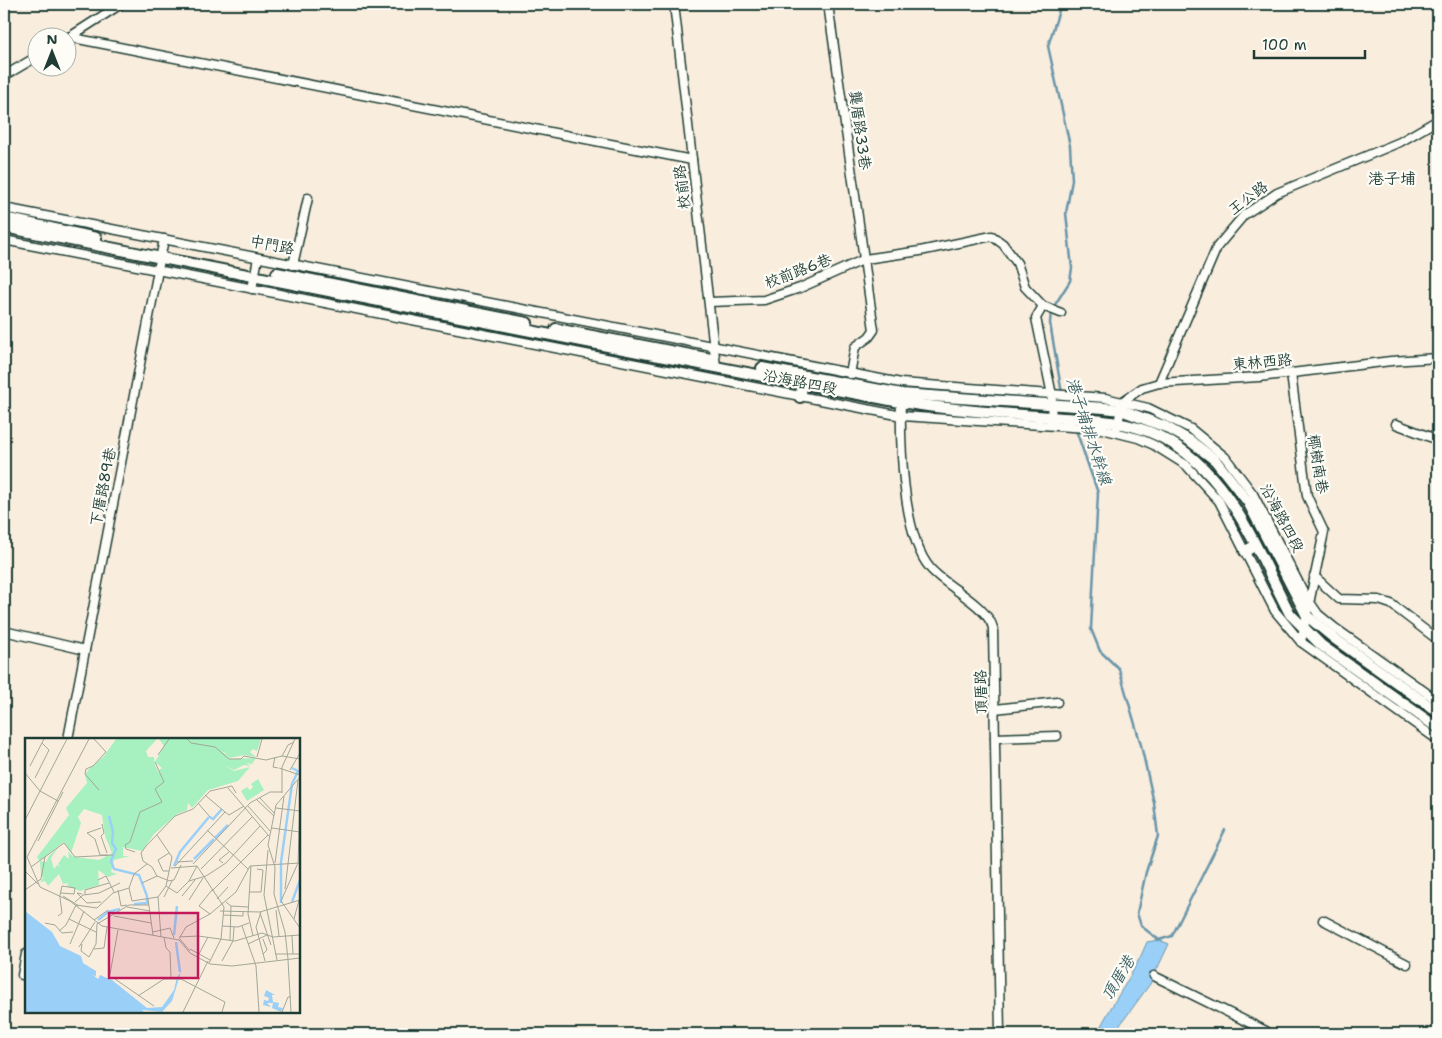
<svg xmlns="http://www.w3.org/2000/svg" width="1442" height="1038" font-family="'Shantell Sans','LXGW WenKai TC',sans-serif">
  <style>
    .water { fill: #9ad0f8; stroke: #6995aa }
    .lines { fill: none; stroke-linecap: round; stroke-linejoin: round }
    .stream { stroke: #6995aa; stroke-width: 2.5 }
    .minor-casing { stroke: #1f3d34; stroke-width: 11 }
    .major-casing { stroke: #1f3d34; stroke-width: 14 }
    .minor { stroke: #fdfcf7; stroke-width: 8 }
    .major { stroke: #fdfcf7; stroke-width: 10 }
    .labels { text-anchor: middle; dominant-baseline: central; stroke-width: 4.5; stroke-linejoin: round; paint-order: stroke }
    .street-label { font-size: 15px; fill: #1f3d34; stroke: #fdfcf7 }
    .neighbourhood-label { font-size: 16px; fill: #1f3d34; stroke: #fdfcf7 }
    .water-label { font-size: 16px; font-style: italic; fill: #3e6265; stroke: #fdfcf7 }
    .inset-river { fill: none; stroke: #9ad0f8; stroke-width: 2.5 }
    .inset-road { fill: none; stroke: #a2a799; stroke-width: 1 }
    .view { fill: #c2185b; fill-opacity: 0.15; stroke: #c2185b; stroke-width: 2.5 }
    .inset-edge { fill: none; stroke: #1f3d34; stroke-width: 2.5 }
  </style>
  <rect width="100%" height="100%" fill="#f9eddd"/>
  <filter id="ink" filterUnits="userSpaceOnUse"><feTurbulence type="fractalNoise" baseFrequency=".02" numOctaves="2"/><feDisplacementMap in="SourceGraphic" scale="10" xChannelSelector="R" yChannelSelector="G"/><feConvolveMatrix kernelMatrix="1 2 1 2 8 2 1 2 1" color-interpolation-filters="sRGB"/></filter>
  <g filter="url(#ink)">
    <path class="water" d="M1159 940 1169 944 1150 984 1120 1025 1117 1034H1097C1112 1002 1134 975 1147 942Z"/>
    <g class="lines">
      <g class="stream">
        <path d="M1061 4 1048 46 1070 146 1072 180 1066 213 1072 268 1070 281 1051 311 1050 323 1061 388 1067 404"/>
        <path d="M1076 430 1098 493 1091 629 1100 651 1119 669 1141 745 1154 803 1158 836 1146 872 1137 913 1141 926 1159 940 1172 936 1225 830"/>
      </g>
      <g class="minor-casing">
        <g id="minor">
          <path d="M674 4 716 366"/>
          <path d="M828 4 874 330 869 337 855 347 850 374"/>
          <path d="M68 37 692 160"/>
          <path d="M68 38 121 4"/>
          <path d="M4 76 38 56"/>
          <path d="M4 208 901 383 1105 398 1148 408 1191 429 1225 457 1253 494 1305 595 1318 614 1335 628 1438 701"/>
          <path d="M4 240 902 416 1102 429 1138 438 1154 445 1186 465 1219 501 1275 611 1301 642 1438 740"/>
          <path d="M293 265 308 198"/>
          <path d="M252 289 258 258"/>
          <path d="M709 302 764 300 800 288 865 259 920 251 992 236 1003 244 1017 263 1025 287 1043 306 1036 318 1052 395 1051 423"/>
          <path d="M1043 306 1061 313"/>
          <path d="M1291 374 1307 496 1324 532 1301 642"/>
          <path d="M1159 383 1217 247 1244 215 1277 193 1400 142 1438 120"/>
          <path d="M901 397C900 441 902 535 930 568 945 586 988 606 993 628L1000 1034"/>
          <path d="M1396 424 1438 440"/>
          <path d="M1117 427 1123 401 1142 388 1159 383 1259 377 1391 361 1438 358"/>
          <path d="M1314 576 1339 599 1379 600 1391 604 1438 640"/>
          <path d="M4 631 85 650"/>
          <path d="M995 709 1057 702"/>
          <path d="M995 738 1057 736"/>
          <path d="M68 739 164 239"/>
          <path d="M1323 920 1407 964"/>
          <path d="M22 975 26 954"/>
          <path d="M1154 976 1266 1031"/>
        </g>
      </g>
      <g class="major-casing">
        <g id="major">
          <path d="M4 218 96 238"/>
          <path d="M4 227C301 285 598 346 895 401 944 410 1000 413 1049 417 1088 420 1124 419 1159 436 1229 470 1256 549 1290 614L1321 645 1438 728"/>
          <path d="M277 273 527 323"/>
          <path d="M556 329 711 359"/>
          <path d="M762 368 902 394 1104 408 1121 410 1166 427 1189 440 1215 460 1248 502 1307 616 1335 639 1438 712"/>
          <path d="M800 397 803 383"/>
          <path d="M1245 551 1255 546"/>
        </g>
      </g>
      <use href="#minor" class="minor"/>
      <use href="#major" class="major"/>
    </g>
  </g>
  <g class="labels">
    <g class="street-label">
      <text transform="translate(860 130) rotate(82)">龔厝路33巷</text>
      <text transform="translate(682 187) rotate(-97)">校前路</text>
      <text transform="translate(1248 198) rotate(-37)">王公路</text>
      <text transform="translate(272 245) rotate(11)">中門路</text>
      <text transform="translate(798 271) rotate(-21)">校前路6巷</text>
      <text transform="translate(1262 362) rotate(-5)">東林西路</text>
      <text transform="translate(800 382) rotate(11)">沿海路四段</text>
      <text transform="translate(1318 464) rotate(81)">椰樹南巷</text>
      <text transform="translate(103 487) rotate(-79)">下厝路89巷</text>
      <text transform="translate(1282 518) rotate(62)">沿海路四段</text>
      <text transform="translate(981 692) rotate(-91)">頂厝路</text>
    </g>
    <g class="neighbourhood-label">
      <text x="1392" y="178">港子埔</text>
    </g>
    <g class="water-label">
      <text transform="translate(1089 431) rotate(72)">港子埔排水幹線</text>
      <text transform="translate(1118 978) rotate(-59)">頂厝港</text>
    </g>
  </g>
  <g transform="translate(25 738)">
    <rect width="275" height="275" fill="#f9eddd"/>
    <path d="M91 1H132L121 13 123 19H129L130 27 133 33H132L136 36 134 32 137 30 130 24 139 8 134 1H236L232 13 228 11 225 14 231 19 220 17 203 20 201 15 194 13 201 16 203 21 231 20 227 26 221 25 226 28 219 27 209 32 199 27 209 33 225 29 213 43 183 52 167 70 163 65 162 72 152 76 129 96 117 113 98 109V118H105L89 122 86 134 92 136 83 139 73 132 74 147 55 153 42 148 43 145 38 146 34 136 23 148 20 143 15 144 19 139H16L15 123 21 124 24 118 33 110 26 120 29 131 32 127 35 129 33 126 39 117 44 121 43 114 49 119 74 122 87 115 80 98 77 77 59 71 53 79 56 85 46 115 39 104 14 123 12 119 44 77 41 70 62 45 60 37 64 31 79 18ZM233 41 239 52 222 63 216 53 222 49 225 52 228 49 226 46Z" fill="#a7f1c0"/>
    <path d="M0 173 27 194 35 208 56 218 58 225 71 233V238L68 237 73 241 75 237 87 242 122 270 137 269 149 252 152 239 156 234 147 263 137 274 117 272 119 274H0ZM241 252 250 257H247L248 264 254 265 253 269 258 270 256 274 247 270 248 265H242L246 269 238 267 239 262 243 263 244 260 239 258Z" fill="#9ad0f8"/>
    <path class="inset-river" d="M267 46 273 33 267 30M84 78 88 94 87 105 91 111 86 123 89 131 114 137 122 158V165L109 166M185 79 188 81 197 71M190 100 203 87M169 121 189 101M149 128 155 114 184 79M267 164 275 142M256 165V124L267 46M73 182 83 174 95 171M149 197 152 168M151 204 155 234"/>
    <path class="inset-road" d="M64 1 2 119 15 149 45 163 77 188 154 202 165 215 185 226 207 228 275 220M69 1 81 14 68 28 61 31 60 36 74 52M162 1 166 5 190 9 204 21H216L219 18 241 22 257 18 275 21M133 17 144 1M257 18 263 7 269 4M232 19 237 1M250 19 248 29 253 30M5 28 19 1M254 30 275 37M265 32 275 15M0 35 15 53 33 63M10 40 24 12 17 5M203 50 244 98M257 55V29L270 1M180 57 200 74M235 60 249 75M231 61 249 78M275 63 273 125 256 163 275 190M173 65 185 79M223 68 245 93M251 70 275 73M0 82 42 1M77 86 79 95 76 98 82 115M76 90 62 95 70 101 75 117H83M247 90 275 94M182 92 223 131M13 103 38 54M243 112 239 157 252 222M110 114 101 111 100 107 105 104 115 74 137 64 130 51 139 44 130 24M144 115 133 122 138 133H144M152 124 168 123M198 125 194 122 204 114M250 125 259 58M168 126 225 65 245 54H257M150 128 200 74 204 77 219 68M226 128 223 176 228 198M6 129 39 105 50 119 88 117M146 130 172 128 199 169 196 201 184 225M176 131 227 79M0 133 13 146M181 138 201 125 235 88M73 142 81 138 89 154M142 142 132 138 127 129 118 123 116 115 121 108 150 78 168 71 185 53 207 48 211 55M142 143 149 142 156 127M164 143 172 128M117 145 132 138M141 148 152 155 164 143 181 138M260 151 273 42M0 152 16 141 20 119M93 152 96 168 102 167M187 153 243 97M224 154H236L238 132 232 131M57 156 52 155 62 165 76 164M60 156V152L84 145M38 158 54 168M157 158 170 142M133 159 136 199M139 159 147 143M123 161 128 197M192 161 203 149M164 162 178 140M107 163 133 159 141 148 147 119 132 97M107 163 104 150 109 136 122 126M50 164 58 157 74 155 95 145M201 164 206 168 223 169M102 169 125 173M251 172 254 198M195 173 235 174 275 162M236 174 231 189 240 223M235 175 246 207M185 176 174 168 187 152M198 177 218 178V173M33 178 37 175 35 160V157L37 148 50 150 49 156 36 155M89 178 126 185M44 181 71 194M269 181 274 162M69 182 83 172M20 185 30 187 37 195 48 194M197 188 213 189 224 185M217 188 231 228 234 274M34 193 41 187 51 167 72 170 88 155 104 150M128 194 145 190 149 200M267 198 268 216M139 199 141 210 145 214 146 239M154 199 173 198 210 203 237 195 248 199 275 197M155 199 161 189 185 176 211 154 225 128 275 125M154 200 165 213M205 202 206 168M45 206 59 173M57 206 56 213 64 219 71 206 72 186 104 167H124M223 206 242 197M54 209 70 184M69 211 79 210 82 189M165 211 185 222M174 216 183 199M238 216 242 212 238 201M250 216H275M263 221 260 194 249 156 250 129 243 107 251 67 275 39M263 222 266 274M197 223 208 203 209 189M85 236 93 192M90 241 129 268M113 258 139 241H156L200 264 197 274M158 274 183 223M257 274 263 259H266"/>
    <path class="view" d="M84 175H173V240H84Z"/>
    <rect width="275" height="275" class="inset-edge"/>
  </g>
  <rect width="1442" height="1038" fill="none" stroke="#fdfcf7" stroke-width="20"/>
  <rect x="10" y="10" width="1422" height="1018" fill="none" stroke="#1f3d34" stroke-width="2" filter="url(#ink)"/>
  <g transform="translate(52 52)"><circle r="24" fill="#fdfcf7" stroke="#a4b0a9"/>
  <path d="M0-4L9 19L0 12L-9 19Z" fill="#1f3d34"/>
  <text y="-8" font-size="14" font-weight="bold" text-anchor="middle" fill="#1f3d34">N</text>
  </g>
  <path d="M1254 50v8h111v-8" fill="none" stroke="#1f3d34" stroke-width="2.5"/>
  <text x="1262" y="50" font-size="15" fill="#1f3d34" stroke="#fdfcf7" stroke-width="4" paint-order="stroke">100 m</text>
</svg>
